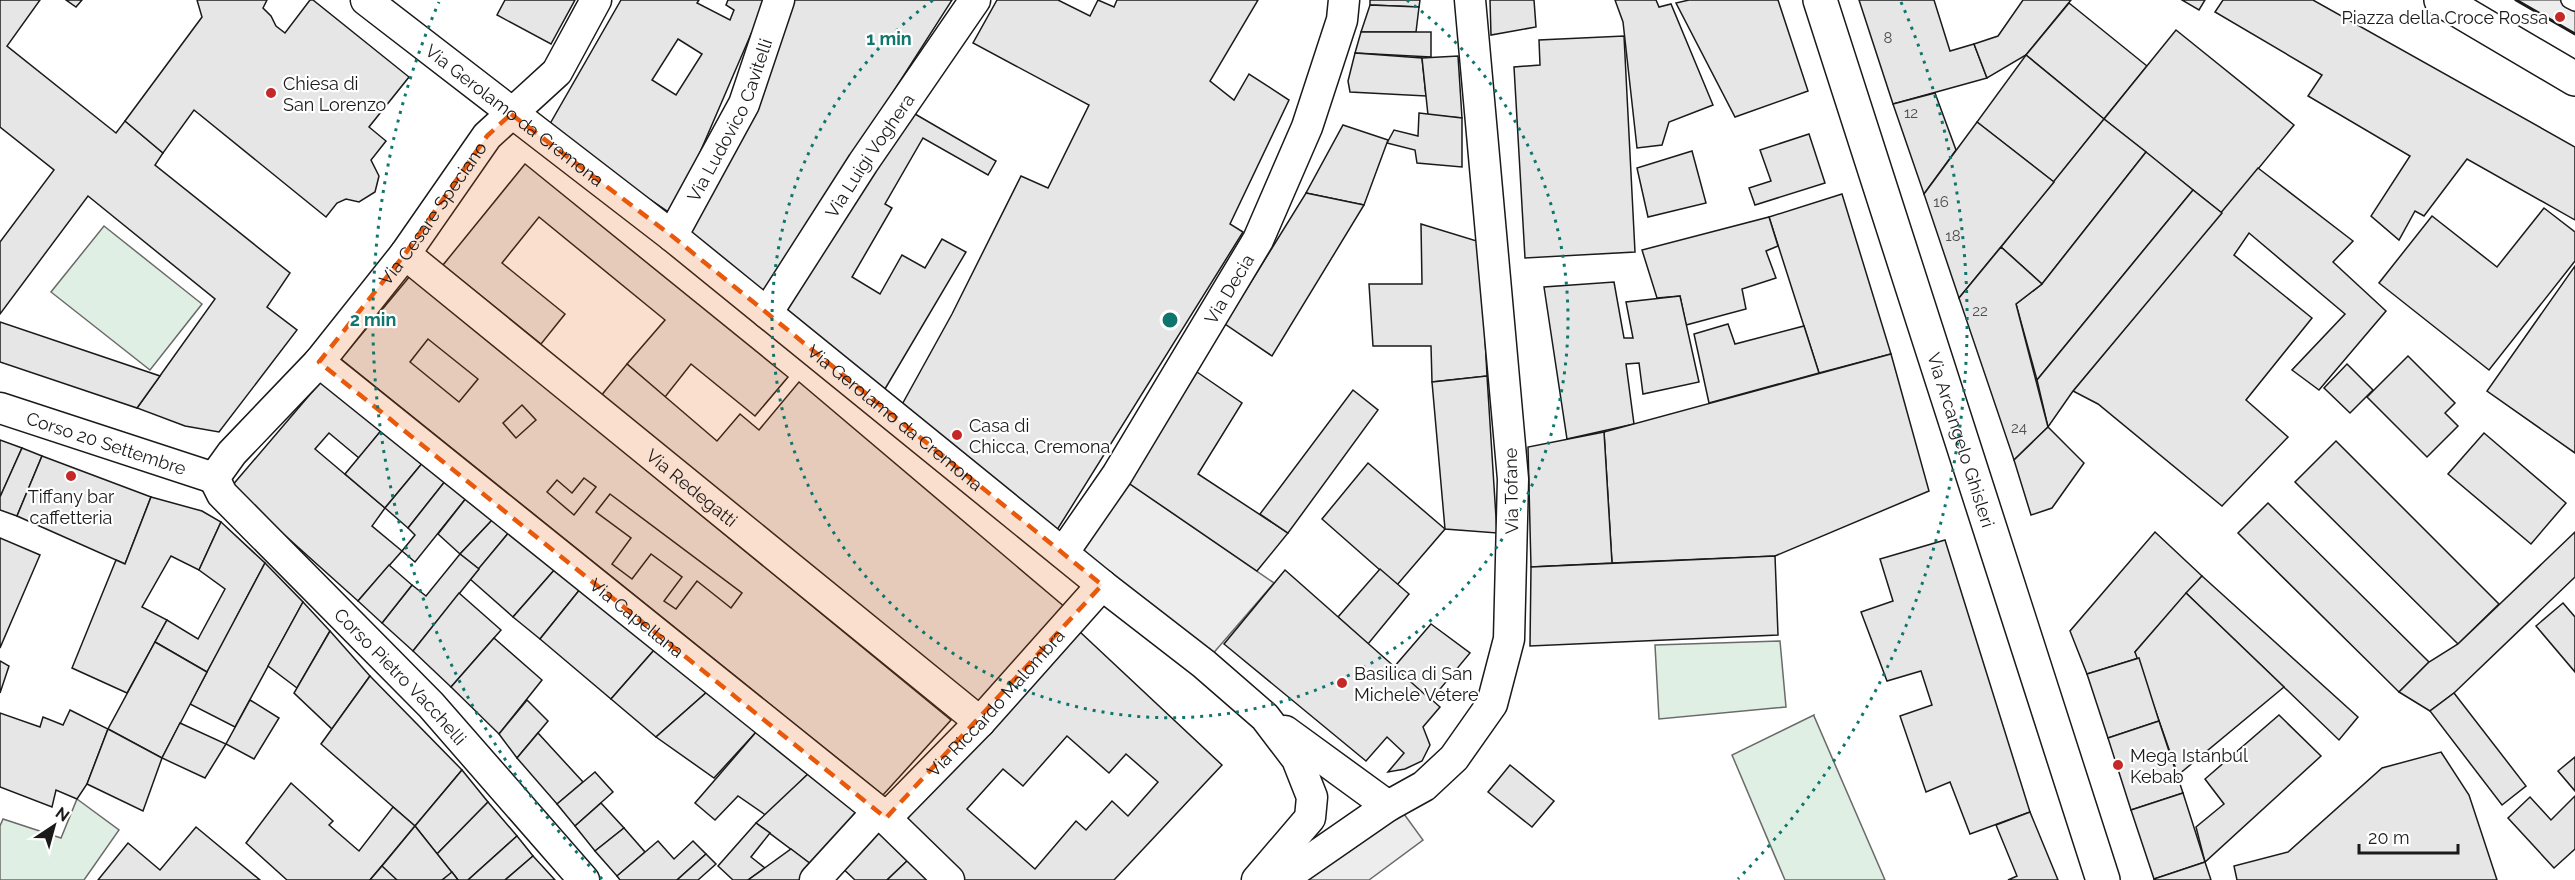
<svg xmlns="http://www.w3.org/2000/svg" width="2575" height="880" font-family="Raleway,sans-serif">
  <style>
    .green { fill: #e0efe3; stroke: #6a6a6a; stroke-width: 1.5 }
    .parking { fill: #ededed; stroke: #6a6a6a; stroke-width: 1.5 }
    .building { fill: #e6e6e6; stroke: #1a1a1a; stroke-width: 1.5; fill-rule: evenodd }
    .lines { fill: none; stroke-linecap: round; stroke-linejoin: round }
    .lane-casing { stroke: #1a1a1a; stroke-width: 18 }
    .street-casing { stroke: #1a1a1a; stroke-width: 33 }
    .secondary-casing { stroke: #1a1a1a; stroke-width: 36 }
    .lane { stroke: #fff; stroke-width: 15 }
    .street { stroke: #fff; stroke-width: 30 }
    .secondary { stroke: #fff; stroke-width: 33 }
    .wall { stroke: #1a1a1a; stroke-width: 3 }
    .marked { fill: #e8590c; fill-opacity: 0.2; stroke: #e8590c; stroke-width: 4.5; stroke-dasharray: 12 8; stroke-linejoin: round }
    .ring { fill: none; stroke: #0f766e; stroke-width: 3; stroke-dasharray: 3 6 }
    .poi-dot { fill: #c62828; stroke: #fff; stroke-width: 2 }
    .labels { text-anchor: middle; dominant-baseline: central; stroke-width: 4.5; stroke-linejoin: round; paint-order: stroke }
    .number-label { font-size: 15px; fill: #4d4d4d }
    .poi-label { font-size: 18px; fill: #1a1a1a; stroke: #fff; text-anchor: start }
    .street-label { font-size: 18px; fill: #1a1a1a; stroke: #fff }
    .centre { fill: #0f766e; stroke: #fff; stroke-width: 3 }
    .ring-label { font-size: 18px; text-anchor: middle; font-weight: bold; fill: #0f766e; stroke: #fff; stroke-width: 4.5; stroke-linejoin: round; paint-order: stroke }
  </style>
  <rect width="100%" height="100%" fill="#fff"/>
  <g class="green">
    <path d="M104 226 202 304 150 370 51 292Z"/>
    <path d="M1780 641 1786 707 1659 719 1655 645Z"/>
    <path d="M1814 715V716L1885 880H1785L1732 755Z"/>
    <path d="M77 799 119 830 84 880H0V826L3 819 61 838Z"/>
  </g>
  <g class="parking">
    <path d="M2516 0H2575V34Z"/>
    <path d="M1117 475 1274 583 1204 664 1063 553Z"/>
    <path d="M1396 803 1423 840 1369 880H1294Z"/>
  </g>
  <g class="building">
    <path d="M0 0H40L7 46 116 133 125 121 163 153 155 165 290 273 267 307 297 330 219 432 185 426 137 408 215 299 88 196 0 314V242L54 170 0 127Z"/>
    <path d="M66 0H82L76 7Z"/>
    <path d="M197 0H267L263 8 271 16 276 26 285 33 310 0H313L409 77 369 127 386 141 371 160 379 176 375 192 359 202 346 199 337 203 326 217 194 110 163 153 125 121 202 17Z"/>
    <path d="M505 0H575L551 44 497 15Z"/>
    <path d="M621 0H699L697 3 730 20 734 10 726 5 728 0H769L751 34 673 215 547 129ZM678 39 702 54 676 95 652 80Z"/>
    <path d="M787 0H952L765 292 681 231Z"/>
    <path d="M997 0H1058L1090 16 1098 0 1114 7 1117 0H1258L1210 81 1234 100 1249 74 1289 100 1230 224 1243 232 1057 530 899 410 952 314 1021 176 1048 188 1089 105 973 43Z"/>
    <path d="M1370 0H1420L1419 7 1370 5Z"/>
    <path d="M1490 0H1534L1536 27 1491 35Z"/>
    <path d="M1615 0H1656L1659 7 1671 4 1713 105 1669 122 1662 145 1637 148 1623 22Z"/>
    <path d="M1689 0H1778L1808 91 1735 117 1676 3Z"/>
    <path d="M1859 0H1934L1950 51 1974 44 1987 78 1893 104Z"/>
    <path d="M2023 0H2071L2026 55 1987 78 1974 44 1998 36Z"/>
    <path d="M2182 0H2205L2199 10Z"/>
    <path d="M2223 0H2313L2575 147V220L2467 159 2424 216 2415 211 2399 240 2371 216 2410 156 2308 96 2322 75 2215 12Z"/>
    <path d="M2069 3 2147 66 2104 119 2026 55Z"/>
    <path d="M1370 5 1419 7 1416 32H1361Z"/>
    <path d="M2176 30 2294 125 2222 213 2104 119Z"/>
    <path d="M1361 32H1431V57L1355 53Z"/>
    <path d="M1624 36 1635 252 1525 258 1514 67 1540 65 1539 40Z"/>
    <path d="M1355 53 1422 58 1426 96 1350 92 1348 81Z"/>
    <path d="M2026 55 2104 119 2054 182 1977 122Z"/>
    <path d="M1458 56 1462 118 1428 115 1422 58Z"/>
    <path d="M1935 93 1956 150 1924 194 1893 104Z"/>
    <path d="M903 107 996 161 988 175 923 138 885 204 892 208 852 277 880 294 902 255 925 268 942 239 966 252 882 394 785 310Z"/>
    <path d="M1419 113 1462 118V167L1417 163 1415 150 1387 143 1394 130 1418 136Z"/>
    <path d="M2104 119 2146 152 2042 284 2001 247Z"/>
    <path d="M1977 122 2054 182 1959 298 1924 194Z"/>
    <path d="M1343 125 1388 140 1364 205 1306 193Z"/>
    <path d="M1809 134 1825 183 1755 205 1749 188 1771 181 1760 150Z"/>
    <path d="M1692 151 1706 203 1648 217 1637 168Z"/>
    <path d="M2146 152 2193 190 2037 380 2016 304 2042 284Z"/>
    <path d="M525 164 788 377 755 416 691 364 665 397 627 364 665 320 539 217 502 263 565 314 541 344 443 265Z"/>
    <path d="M2258 168 2353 241 2333 262 2386 311 2319 390 2292 370 2345 314 2249 233 2234 255 2312 318 2246 400 2288 437 2222 506 2098 404 2073 391Z"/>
    <path d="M2193 190 2222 213 2073 391 2048 427 2037 380Z"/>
    <path d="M1306 193 1364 205 1272 356 1225 324Z"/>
    <path d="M1842 194 1891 354 1819 373 1769 217Z"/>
    <path d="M2544 208 2575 232V261L2489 370 2379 283 2432 216 2497 267Z"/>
    <path d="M1769 217 1778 246 1766 251 1776 278 1742 289 1746 309 1686 325 1680 296 1657 298 1642 250Z"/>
    <path d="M1421 224 1480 242 1487 376 1432 382 1431 346H1373L1369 284H1422Z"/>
    <path d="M2001 247 2042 284 2016 304 2048 427 2014 460 1959 298Z"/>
    <path d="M2575 266V453L2487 391Z"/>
    <path d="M410 276 951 720 883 795 341 359Z"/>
    <path d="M1614 282 1624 338H1633L1626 302 1680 296 1699 382 1643 394 1639 363 1626 364 1634 424 1567 439 1544 287Z"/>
    <path d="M0 322 160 376 137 408 0 362Z"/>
    <path d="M1728 324 1735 344 1804 326 1819 373 1709 403 1694 334Z"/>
    <path d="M428 339 478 379 459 402 410 362Z"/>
    <path d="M1891 354 1929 491 1775 556 1612 563 1604 432Z"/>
    <path d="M2408 356 2455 403 2445 413 2458 426 2427 457 2367 397Z"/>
    <path d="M627 364 717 441 740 414 759 430 799 382 1066 608 975 715 600 397Z"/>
    <path d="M2347 364 2373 390 2350 413 2324 388Z"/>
    <path d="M1197 372 1242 403 1198 474 1288 533 1257 571 1127 482Z"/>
    <path d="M1487 376 1497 533 1445 529 1432 382Z"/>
    <path d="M324 378 384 427 359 458 329 433 315 449 385 508 372 526 402 551 358 601 231 487Z"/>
    <path d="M1353 390 1378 410 1288 533 1260 514Z"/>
    <path d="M522 405 536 420 516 438 503 423Z"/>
    <path d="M384 427 424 461 385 508 345 474Z"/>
    <path d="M2048 427 2084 463 2052 508 2031 515 2014 460Z"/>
    <path d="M1604 432 1612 563 1531 567 1528 447Z"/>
    <path d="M2484 433 2566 503 2531 544 2448 474Z"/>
    <path d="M0 440 22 448 0 497Z"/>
    <path d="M2336 441 2499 604 2458 644 2295 482Z"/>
    <path d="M22 448 42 456 17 516 0 510V497Z"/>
    <path d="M42 456 151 497 125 564 17 516Z"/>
    <path d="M424 461 446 480 408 528 385 508Z"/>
    <path d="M1368 463 1445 529 1397 585 1322 519Z"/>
    <path d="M584 478 596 487 574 515 547 492 557 480 572 493Z"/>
    <path d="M446 480 467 497 415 562 402 551 415 535 408 528Z"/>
    <path d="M610 494 742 593 731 608 697 581 676 609 664 601 682 577 651 554 632 579 612 564 631 538 596 512Z"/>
    <path d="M151 497 202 511 221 522 199 570 171 556 142 607 167 620 127 693 72 668 116 560 125 564Z"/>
    <path d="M467 497 494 518 460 554 438 534Z"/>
    <path d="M2268 503 2429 662 2399 692 2238 533Z"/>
    <path d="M494 518 510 531 479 569 460 554Z"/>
    <path d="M221 522 265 563 235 620 257 631 237 668 216 656 207 672 155 642 167 620 198 639 225 589 199 570Z"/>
    <path d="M510 531 556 568 513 617 470 579Z"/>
    <path d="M2155 532 2202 576 2135 652 2139 658 2087 674 2070 631Z"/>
    <path d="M2575 532V577L2454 693 2430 711 2399 692 2429 662 2458 644Z"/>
    <path d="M0 538 40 555 0 648Z"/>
    <path d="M1945 540 2030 812 1970 834 1950 782 1926 792 1900 716 1932 705 1921 671 1887 681 1861 612 1893 601 1880 559Z"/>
    <path d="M460 554 479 569 413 651 382 623 412 585 426 596Z"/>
    <path d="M1775 556 1778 635 1530 646 1531 567Z"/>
    <path d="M265 563 303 602 235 727 190 704Z"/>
    <path d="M389 565 412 585 382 623 358 601Z"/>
    <path d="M556 568 581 588 540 639 513 617Z"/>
    <path d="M1380 569 1409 594 1368 644 1338 617Z"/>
    <path d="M1285 570 1440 707 1423 727 1430 745 1422 761 1405 769 1388 772 1404 753 1387 737 1366 761 1224 644Z"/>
    <path d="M2202 576 2358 717 2339 740 2186 593Z"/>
    <path d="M581 588 655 649 611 699 540 639Z"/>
    <path d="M459 593 501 630 451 687 413 651Z"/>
    <path d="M2186 593 2284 687 2178 775 2135 652Z"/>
    <path d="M303 602 330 631 297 688 268 666Z"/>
    <path d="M2563 603 2575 617V672L2536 626Z"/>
    <path d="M1431 624 1470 653 1431 700 1394 667Z"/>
    <path d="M330 631 370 676 332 729 294 693Z"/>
    <path d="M1079 631 1222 765 1114 880H962L900 822ZM1067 736 1109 773 1126 754 1158 782 1128 816 1112 801 1086 830 1076 821 1035 869 967 809 1003 769 1023 786Z"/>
    <path d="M494 638 542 680 499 734 451 687Z"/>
    <path d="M155 642 207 672 162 758 108 729Z"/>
    <path d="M655 649 708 691 656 737 611 699Z"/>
    <path d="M2139 658 2159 721 2108 738 2087 674Z"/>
    <path d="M0 661 9 666 0 693Z"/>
    <path d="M370 676 462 770 415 826 321 744Z"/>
    <path d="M708 691 757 731 714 778 656 737Z"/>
    <path d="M2454 693 2526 786 2502 805 2430 711Z"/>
    <path d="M250 700 279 718 254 759 226 744Z"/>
    <path d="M527 700 548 721 517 758 499 734Z"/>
    <path d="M70 710 108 729 87 784 77 799 56 790 52 807 0 787V713L40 727 43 717 63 725Z"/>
    <path d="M2279 715 2321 756 2205 862 2196 827 2224 804 2205 779Z"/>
    <path d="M2159 721 2183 793 2131 810 2108 738Z"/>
    <path d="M180 723 226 744 205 778 162 758Z"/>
    <path d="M108 729 162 758 143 811 87 784Z"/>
    <path d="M757 731 809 773 767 816 738 796 715 820 695 803Z"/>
    <path d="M538 733 583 782 557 804 517 758Z"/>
    <path d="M2441 752 2469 795 2497 880H2237L2234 866 2288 852 2382 768Z"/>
    <path d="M2575 757V791L2558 771Z"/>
    <path d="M1510 765 1554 801 1532 827 1488 792Z"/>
    <path d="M462 770 488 802 437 854 415 826Z"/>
    <path d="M595 772 613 792 575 826 557 804Z"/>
    <path d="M809 773 862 816 816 868 756 823Z"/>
    <path d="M291 783 333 821 329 825 359 851 393 807 415 826 370 880H287L246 843Z"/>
    <path d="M2183 793 2205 862 2154 879 2131 810Z"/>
    <path d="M2575 796V849L2554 868 2508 818 2530 797 2551 820Z"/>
    <path d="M488 802 517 836 468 880H458L437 854Z"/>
    <path d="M601 803 624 828 595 851 575 826Z"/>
    <path d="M2030 812 2058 880H2008L2017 876 1996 825Z"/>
    <path d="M756 823 770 833 751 857 765 868 748 880H733L718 866Z"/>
    <path d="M873 825 908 860 887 880H855L837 863Z"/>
    <path d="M415 826 458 880H370L382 866Z"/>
    <path d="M196 827 260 880H98L128 843 160 870Z"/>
    <path d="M624 828 645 852 617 876 595 851Z"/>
    <path d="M517 836 533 856 505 880H468Z"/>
    <path d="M658 841 674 859 693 841 706 854 677 880H620L617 876Z"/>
    <path d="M791 849 816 868 799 880H748Z"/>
    <path d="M706 854 716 864 698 880H677Z"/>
    <path d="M533 856 555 880H505Z"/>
    <path d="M908 860 928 880H887Z"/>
    <path d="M2205 862 2211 880H2154V879Z"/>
    <path d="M382 866 397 880H370Z"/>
    <path d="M452 872 458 880H442Z"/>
  </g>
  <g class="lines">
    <g class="lane-casing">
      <path id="lane" d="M2569 0 2575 3"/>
    </g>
    <g class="street-casing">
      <g id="street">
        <path id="s1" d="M366 0 672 236 1102 585 1204 664 1265 717 1297 759 1312 797 1310 818 1257 880"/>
        <path id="s2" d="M672 236 744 104 779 0"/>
        <path id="s3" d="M405 254 980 722"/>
        <path id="s4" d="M767 313 863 163 975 0"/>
        <path id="s5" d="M319 362 878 811 949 880"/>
        <path id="s6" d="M0 408 214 478"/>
        <path id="s7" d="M214 478 232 453 319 362 405 254 487 136 557 72 596 0"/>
        <path id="s8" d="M214 478 222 494 431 705 584 880"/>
        <path id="s9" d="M1063 553 1117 475 1258 240 1307 127 1342 20 1344 0"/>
        <path d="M1285 731 1388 806"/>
        <path id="s10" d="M886 818 980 722 1102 585"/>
        <path d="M815 880 878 811"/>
        <path d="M1281 880 1388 806 1424 786 1454 758 1492 704 1509 639 1513 479 1470 0"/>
      </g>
    </g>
    <g class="secondary-casing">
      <g id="secondary">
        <path id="s11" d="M1820 0 2103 880"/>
        <path d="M2441 0 2575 79"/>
      </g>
    </g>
    <use href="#lane" class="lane"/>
    <use href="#street" class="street"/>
    <use href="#secondary" class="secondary"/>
    <path class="wall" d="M2516 0 2575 34"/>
  </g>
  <path class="marked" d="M511 114 672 236 1102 585 886 818 319 362 405 254 487 136Z"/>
  <g class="ring">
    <path d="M1407 0A398 398 0 1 1 933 0"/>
    <path d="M602 879A797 797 0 0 1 439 2M1901 2A797 797 0 0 1 1738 879"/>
  </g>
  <g class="poi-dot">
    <circle cx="2560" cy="17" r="6"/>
    <circle cx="271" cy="93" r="6"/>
    <circle cx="957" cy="435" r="6"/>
    <circle cx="71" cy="476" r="6"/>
    <circle cx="1342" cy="683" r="6"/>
    <circle cx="2118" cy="765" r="6"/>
  </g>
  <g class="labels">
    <g class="number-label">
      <text x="1888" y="38">8</text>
      <text x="1911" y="113">12</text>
      <text x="1941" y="202">16</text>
      <text x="1953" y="236">18</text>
      <text x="1980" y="311">22</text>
      <text x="2019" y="428">24</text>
    </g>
    <g class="poi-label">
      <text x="2548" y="17" text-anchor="end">Piazza della Croce Rossa</text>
      <text x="283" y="83">Chiesa di<tspan x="283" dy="21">San Lorenzo</tspan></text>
      <text x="969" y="425">Casa di<tspan x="969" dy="21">Chicca, Cremona</tspan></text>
      <text x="71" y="496" text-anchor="middle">Tiffany bar<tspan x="71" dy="21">caffetteria</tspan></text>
      <text x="1354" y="673">Basilica di San<tspan x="1354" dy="21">Michele Vetere</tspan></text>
      <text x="2130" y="755">Mega Istanbul<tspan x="2130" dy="21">Kebab</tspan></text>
    </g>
    <g class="street-label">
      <text stroke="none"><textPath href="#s1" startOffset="188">Via Gerolamo da Cremona</textPath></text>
      <text stroke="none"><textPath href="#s2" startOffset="130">Via Ludovico Cavitelli</textPath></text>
      <text stroke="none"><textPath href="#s4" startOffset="188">Via Luigi Voghera</textPath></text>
      <text stroke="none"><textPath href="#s7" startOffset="344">Via Cesare Speciano</textPath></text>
      <text stroke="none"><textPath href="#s9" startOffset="312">Via Decia</textPath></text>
      <text stroke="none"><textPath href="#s1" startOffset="674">Via Gerolamo da Cremona</textPath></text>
      <text stroke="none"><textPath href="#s11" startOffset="462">Via Arcangelo Ghisleri</textPath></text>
      <text stroke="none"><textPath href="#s6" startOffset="112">Corso 20 Settembre</textPath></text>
      <text stroke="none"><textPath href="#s3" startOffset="370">Via Redegatti</textPath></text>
      <text transform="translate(1511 491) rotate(-91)">Via Tofane</text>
      <text stroke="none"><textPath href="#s5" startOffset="408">Via Capellana</textPath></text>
      <text stroke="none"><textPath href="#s8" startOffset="273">Corso Pietro Vacchelli</textPath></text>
      <text stroke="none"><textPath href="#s10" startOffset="159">Via Riccardo Malombra</textPath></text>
    </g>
  </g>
  <circle cx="1170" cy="320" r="9" class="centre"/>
  <g class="ring-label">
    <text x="889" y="45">1 min</text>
    <text x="373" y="326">2 min</text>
  </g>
  <g transform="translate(54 826) rotate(36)" stroke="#ffffff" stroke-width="4.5" paint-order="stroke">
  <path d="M0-4.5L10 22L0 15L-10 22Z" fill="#1a1a1a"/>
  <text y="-9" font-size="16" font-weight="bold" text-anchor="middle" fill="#1a1a1a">N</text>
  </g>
  <path d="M2359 844v9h99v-9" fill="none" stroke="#1a1a1a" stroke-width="3"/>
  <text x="2368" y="844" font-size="18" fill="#1a1a1a" stroke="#ffffff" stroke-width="4.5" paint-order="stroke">20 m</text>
</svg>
